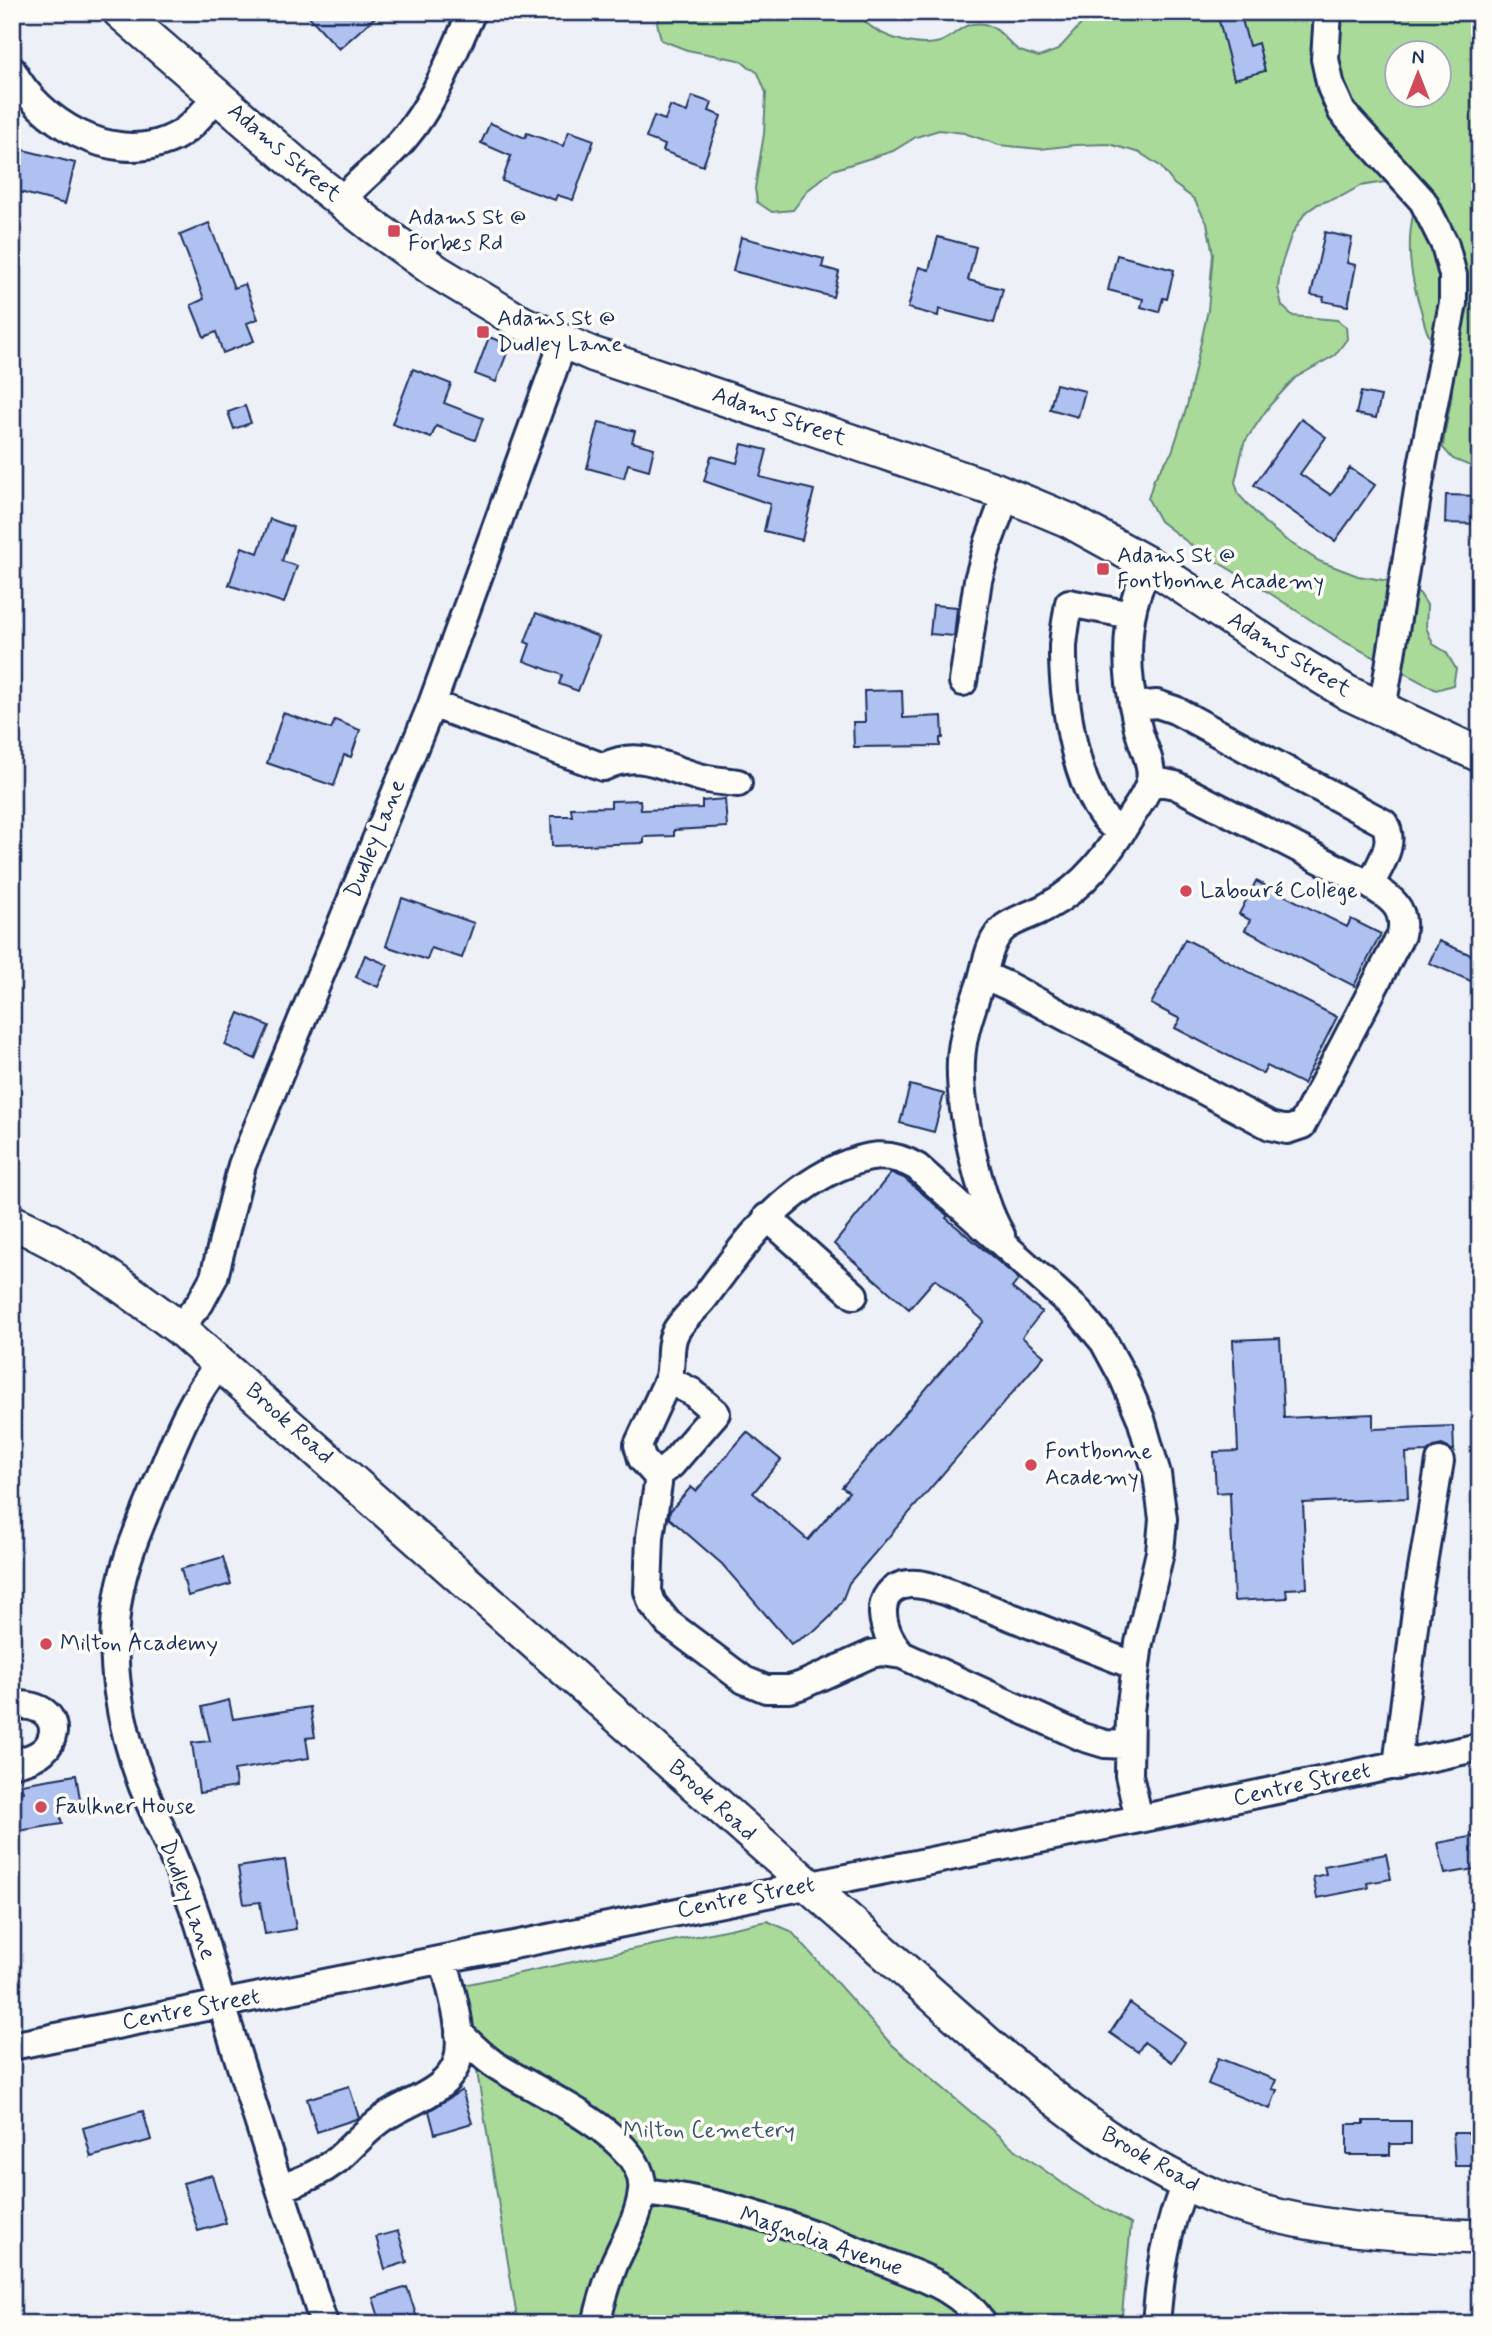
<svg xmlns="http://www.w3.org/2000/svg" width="1492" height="2336" viewBox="0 0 1492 2336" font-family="Mynerve,sans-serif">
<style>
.green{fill:#aada99;stroke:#62847c;stroke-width:2;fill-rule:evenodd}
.building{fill:#afc1f0;stroke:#1b2f5e;stroke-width:2}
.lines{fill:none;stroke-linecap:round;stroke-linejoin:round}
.minor-casing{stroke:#1b2f5e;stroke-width:32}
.major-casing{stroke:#1b2f5e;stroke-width:38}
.minor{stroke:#fdfcf7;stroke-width:26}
.major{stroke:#fdfcf7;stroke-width:33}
.poi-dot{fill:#d1495b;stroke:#fdfcf7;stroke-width:2.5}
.labels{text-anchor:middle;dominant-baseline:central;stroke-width:7;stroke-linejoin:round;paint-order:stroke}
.street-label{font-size:23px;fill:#1b2f5e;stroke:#fdfcf7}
.poi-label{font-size:23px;fill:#1b2f5e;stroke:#fdfcf7;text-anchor:start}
.park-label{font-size:23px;fill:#3f5a6d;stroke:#fdfcf7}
</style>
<rect width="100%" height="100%" fill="#edf0f6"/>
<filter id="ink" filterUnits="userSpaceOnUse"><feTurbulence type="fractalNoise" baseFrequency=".0143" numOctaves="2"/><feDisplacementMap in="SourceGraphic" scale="14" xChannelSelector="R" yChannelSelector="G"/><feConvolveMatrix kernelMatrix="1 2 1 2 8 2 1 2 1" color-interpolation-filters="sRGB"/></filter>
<g filter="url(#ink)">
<path class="green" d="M663,12h195c12,23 57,37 82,30 17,-6 21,-21 44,-18 15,3 23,18 34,26 6,3 15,5 21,7l19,-7 34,-38h388v458l-27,-11 -10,-11c1,-26 15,-54 6,-80 -4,-11 -15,-21 -20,-32 -4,-8 -6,-17 -8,-26 -11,-34 -15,-65 -7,-100l-11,-21 -18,-7 -25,4 -18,10 -24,8 -13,9 -14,23 -10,30 -3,22 4,18 11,10 44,4 9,7 1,12 -12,16 -40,23 -25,27 -26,38 -9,39 4,13 25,27 22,18 33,21 39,15 49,8 13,10 7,11 -1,22 7,17 13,8 10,17 -3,16 -17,5 -93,-49 -72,-47 -72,-43 -39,-30 -12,-22 6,-20 18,-27 15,-46 21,-96 5,-56 -6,-31 -13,-24 -20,-15 -14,-18 -20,-13 -31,-9 -34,1 -35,4 -41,-4 -35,-12 -25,-3 -23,7 -23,14 -60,19 -25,20 -15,20 -21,2 -15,-10 -2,-14 9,-54 2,-41 -8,-20 -19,-13 -52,-10 -26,-10 -4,-18zM1398,52h42v42h-42z
M767,1921l24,10 99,112 122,104 60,43 59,34 -10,100h-603l-55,-339z"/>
<path class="building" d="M305,12h76l-42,37z
M1240,12l9,34 9,-3 7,28 -31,8 -16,-62z
M692,96l20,7 -3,8 12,5 -18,50 -40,-15 2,-6 -19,-7 8,-22 11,4 5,-14 17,6z
M490,123l35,15 2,-5 36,13 6,-15 25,9 -21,60 -16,-5 -2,5 -53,-19 9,-25 -30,-13z
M12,147l63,16 -10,41 -53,-14z
M209,223l25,65 11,-4 13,35 -11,4 7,18 -31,12 -7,-21 -12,5 -13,-32 13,-6 -24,-64z
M1325,232l27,6 -5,25 9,2 -8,41 -25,-5 1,-4 -13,-2z
M741,237l83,22 -2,8 17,5 -6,25 -100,-26z
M938,237l38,10 -8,33 35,9 -9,34 -55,-14 -1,7 -30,-8 11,-41 10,3z
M1117,255l57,15 -7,29 -4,-1 -4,14 -18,-5 2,-8 -35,-9z
M489,337l21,8 -14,37 -21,-8z
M413,369l38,15 -7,19 39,15 -8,22 -39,-14 -5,12 -39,-14z
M1056,384l29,7 -7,26 -28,-8z
M1361,392l20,4 -5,22 -20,-4z
M245,406l6,17 -17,6 -6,-17z
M1301,419l25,18 -26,37 31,21 19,-27 25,17 -40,56 -81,-56z
M599,422l36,9 -3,11 22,6 -5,22 -21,-6 -4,14 -37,-10z
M742,444l25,6 -7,27 54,13 -12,50 -38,-9 6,-27 -66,-23 7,-25 26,7z
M1446,495l34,1v28l-35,-1z
M270,519l23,8 -11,34 15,5 -13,37 -55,-18 13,-38 16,6z
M933,605l24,2 -3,29 -24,-2z
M536,613l63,24 -21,54 -19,-7 3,-9 -38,-14 6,-17 -5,-2z
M902,690l1,28 39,-2 1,22h-3v8l-86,1 -1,-25h12l-1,-31z
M283,713l48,16 4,-9 25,10 -9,27 -7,-2 -10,31 -67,-23z
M725,799l2,28 -53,3v6l-30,1v6l-92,3 -1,-30h21l-1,-8 40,-1v-6l29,-1 1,10 61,-2v-7z
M1256,881l91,46 4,-8 30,15 -27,52 -109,-56 5,-10 -11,-6z
M402,898l72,25 -12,35 -31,-10 -4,12 -41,-14z
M1185,939l152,78 -34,67 -36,-18 -4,8 -88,-46 5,-9 -29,-15z
M1439,941l41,18v26l-51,-22z
M365,955l23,10 -10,22 -22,-10z
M239,1013l30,13 -14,33 -30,-14z
M910,1085l34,9 -10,38 -34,-9z
M891,1173l13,5 19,16 25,22 -2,2 73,61 -7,9 30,24 -20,25 22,19 -195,227 -7,18 -12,16 -15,14 -24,13 -69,-80 -53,-46 1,-7 21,-24 5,4 51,-59 34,28 -28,33 55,47 41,-48 -7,-5 142,-166 -49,-42 -26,30 -75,-65z
M1280,1338l4,80 89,-4v15l80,-3 1,25 -12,-6 -8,2 -7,5 -21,1 2,45 -105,5 4,85 -21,1 1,9 -53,3 -4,-109 -14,1 -2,-41 24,-1 -5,-111z
M223,1557l8,27 -43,12 -7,-27z
M229,1700l4,19 77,-12 5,30 -9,1 3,20 -75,12 2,17 -37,6 -7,-50 18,-2 -8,-34z
M76,1775l5,30 -22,3 3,16 -50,8v-38l11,-2 -2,-8z
M1475,1836l2,10 3,-1v23l-35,6 -7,-31z
M1386,1854l5,25 -24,4 1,5 -51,10 -4,-21 13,-3 -2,-8z
M285,1860l11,69 -31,5 -5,-32 -16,2 -6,-37z
M1130,2003l55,39 -13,20 -28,-20 -6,10 -28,-19z
M1218,2058l58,22 -4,9 5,1 -7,19 -62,-25z
M349,2086l10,32 -42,14 -10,-33z
M462,2090l10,33 -37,11 -6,-23z
M143,2111l8,29 -60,17 -8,-29z
M1364,2121h47v23h-21v11h-43v-31h17z
M1453,2133h27v33h-25z
M212,2175l14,48 -28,8 -15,-48z
M398,2231l9,31 -22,7 -9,-32z
M407,2287l12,37h-38l-8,-26z"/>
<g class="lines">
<defs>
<path id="minor" d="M1328,12l-3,47 6,28 11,25 81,89 22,44 8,30v28l-31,163 -40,244
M12,70c27,52 98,94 156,70 21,-8 35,-27 49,-44
M341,201c20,-23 46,-41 65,-65 30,-35 46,-82 66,-124
M963,682l15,-102 11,-39 17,-46
M432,704l171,63c38,-18 59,0 96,10 13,4 26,4 39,6
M1133,706l24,-2 18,6 209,113c13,20 -5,43 -14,62
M1121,832c-46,-25 -59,-137 -58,-186 1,-14 4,-29 6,-43l62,12
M983,975l25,11 262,140 17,4 15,-5 99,-190c6,-27 -11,-38 -31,-50l-195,-100 -25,-5
M767,1217l87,78
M1001,1235c-23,-39 -42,-129 -40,-174 1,-28 12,-55 21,-82 5,-18 8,-40 23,-52 13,-9 30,-13 43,-21 37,-20 61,-53 82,-88 7,-11 17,-24 20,-37 4,-18 -10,-39 -13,-57 -12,-52 -15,-112 13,-159
M179,1328l21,-25 14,-26 28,-112 190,-461 131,-361
M220,1363c-31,37 -47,82 -65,126 -14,35 -30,69 -36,105 -12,64 1,133 24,193 19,45 41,90 56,137 11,36 20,72 31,107 30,98 62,195 94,293
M657,1476l14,-11 45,-52 -24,-21 -24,-12
M902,1655c-20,-20 -33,-66 7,-71 14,-1 27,4 39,8l187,74
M12,1706c18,-3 42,3 41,26 -1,7 -4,14 -10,19 -8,7 -20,10 -31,13
M1128,1745l-23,-1 -23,-7 -180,-82 -21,-3 -10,2 -69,31 -12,4h-24l-22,-9 -76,-57 -16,-20 -4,-12 2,-54 8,-53 -1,-8 -15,-17 -4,-14 30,-65c5,-15 0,-33 7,-47 6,-13 21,-24 30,-36 38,-52 73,-101 132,-129 29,-13 52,-18 80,-1l162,145 25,30 19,35 18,42 16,55 6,45 -3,33 -21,91 -9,68 -1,64 10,44
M1397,1766l21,-172 22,-133
M459,2033c12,12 22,22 36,32 39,26 154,72 147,127 -3,25 -17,48 -27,70 -8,20 -14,41 -19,62
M12,2046l1127,-227 341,-72
M280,2188c20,-6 40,-15 57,-28 16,-14 30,-31 48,-43 24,-16 65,-26 73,-58 7,-28 -8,-71 -14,-99
M642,2192c82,8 162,37 238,68 37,16 81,27 103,64
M1156,2324c4,-48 10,-97 30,-141"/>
<path id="major" d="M120,12l193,167 60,47 64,46 85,51 70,31 404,136 72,30 82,45 132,88 66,40 132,62
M12,1222c61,26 115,67 167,106l817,723c70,58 144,118 231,150 81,29 168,33 253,36"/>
</defs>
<use href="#minor" class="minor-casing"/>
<use href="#major" class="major-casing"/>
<use href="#minor" class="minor"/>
<use href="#major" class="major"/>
</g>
</g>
<g class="poi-dot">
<rect x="387" y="224" width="14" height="14" rx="3.5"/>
<rect x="476" y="325" width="14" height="14" rx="3.5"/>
<rect x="1096" y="562" width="14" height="14" rx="3.5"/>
<circle cx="1186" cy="891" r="7"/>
<circle cx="1031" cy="1465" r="7"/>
<circle cx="46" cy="1644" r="7"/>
<circle cx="41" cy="1807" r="7"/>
</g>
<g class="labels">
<g class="street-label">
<text transform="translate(284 153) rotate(40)">Adams Street</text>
<text transform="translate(779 417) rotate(19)">Adams Street</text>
<text transform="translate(1289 655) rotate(32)">Adams Street</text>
<text transform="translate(376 839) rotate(-68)">Dudley Lane</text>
<text transform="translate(289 1424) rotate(42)">Brook Road</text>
<text transform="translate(1302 1785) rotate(-12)">Centre Street</text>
<text transform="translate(712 1801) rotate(42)">Brook Road</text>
<text transform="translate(746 1898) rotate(-11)">Centre Street</text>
<text transform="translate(187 1900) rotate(70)">Dudley Lane</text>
<text transform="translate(191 2010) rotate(-11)">Centre Street</text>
<text transform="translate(1150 2160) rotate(30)">Brook Road</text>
<text transform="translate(821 2242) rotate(19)">Magnolia Avenue</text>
</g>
<g class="poi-label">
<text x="408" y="218">Adams St @<tspan x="408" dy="26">Forbes Rd</tspan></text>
<text x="497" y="319">Adams St @<tspan x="497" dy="26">Dudley Lane</tspan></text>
<text x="1117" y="556">Adams St @<tspan x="1117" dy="26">Fontbonne Academy</tspan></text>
<text x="1200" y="891">Labouré College</text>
<text x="1045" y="1452">Fontbonne<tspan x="1045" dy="26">Academy</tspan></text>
<text x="60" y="1644">Milton Academy</text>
<text x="55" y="1807">Faulkner House</text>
</g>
<g class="park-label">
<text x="709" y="2131">Milton Cemetery</text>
</g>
</g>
<rect width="1492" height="2336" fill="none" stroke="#fdfcf7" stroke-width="42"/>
<rect x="21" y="21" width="1450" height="2294" fill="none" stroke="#1b2f5e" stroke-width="2.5" filter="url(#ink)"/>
<g transform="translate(1418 74)"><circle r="33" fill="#fdfcf7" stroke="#a3aaba" stroke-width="2"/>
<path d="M0-5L12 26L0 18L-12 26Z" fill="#d1495b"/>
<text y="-10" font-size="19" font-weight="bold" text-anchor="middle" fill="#1b2f5e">N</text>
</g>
</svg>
